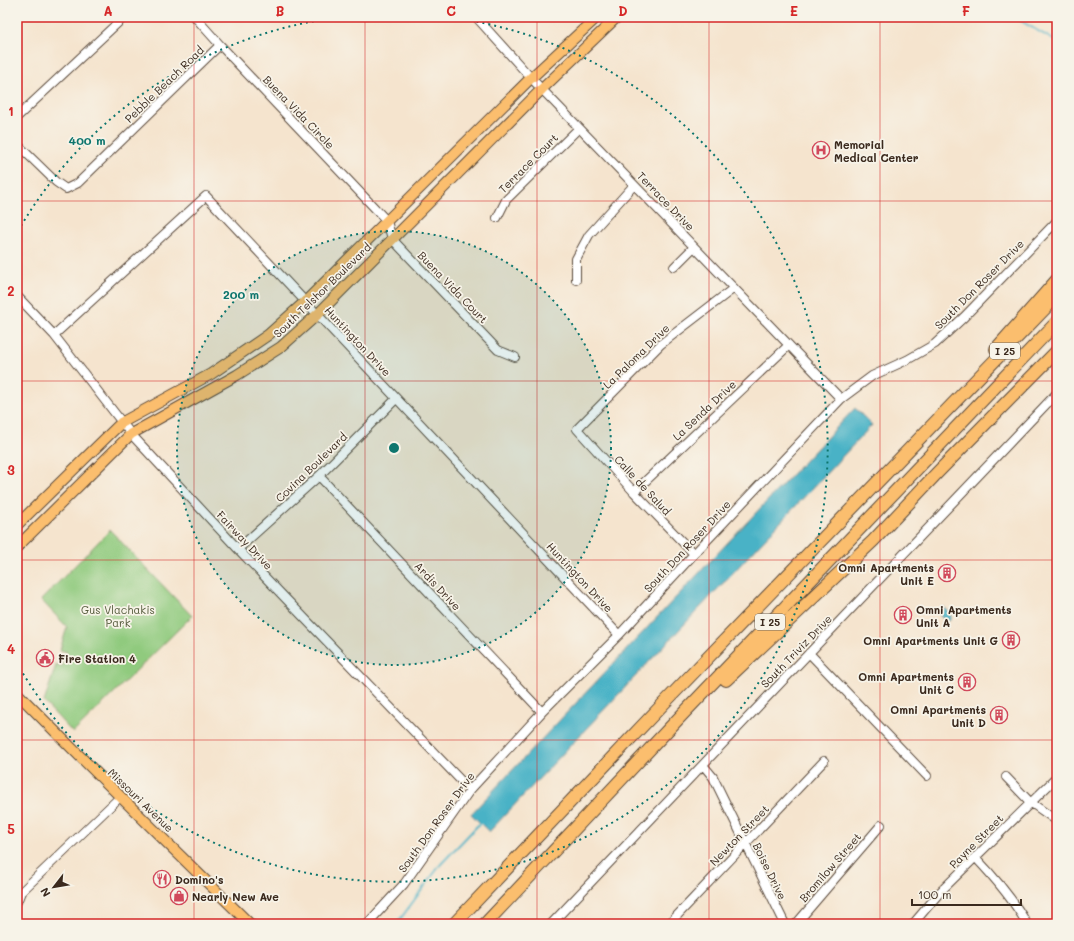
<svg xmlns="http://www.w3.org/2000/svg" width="1074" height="941" viewBox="0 0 1074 941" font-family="Mali,sans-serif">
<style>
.green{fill:#90ca7e;stroke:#667a4e}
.water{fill:#48b2c6;stroke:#426e72}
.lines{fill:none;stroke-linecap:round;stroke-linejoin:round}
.stream{stroke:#48b2c6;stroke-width:2}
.minor-casing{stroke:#574638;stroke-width:10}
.major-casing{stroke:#574638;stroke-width:12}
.highway-casing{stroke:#574638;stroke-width:14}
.minor{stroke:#fff;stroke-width:8}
.major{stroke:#fbbe6e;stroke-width:10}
.highway{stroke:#fbbe6e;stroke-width:12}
.grid{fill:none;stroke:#d62828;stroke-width:1;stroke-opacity:0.55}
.ring{fill:none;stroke:#0f766e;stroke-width:2;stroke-dasharray:2 4}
.labels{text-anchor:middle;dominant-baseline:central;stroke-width:3.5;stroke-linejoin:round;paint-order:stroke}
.shield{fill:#f7f3e8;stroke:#73665b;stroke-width:1}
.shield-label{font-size:10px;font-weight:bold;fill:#3b2a1e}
.street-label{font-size:11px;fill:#3b2a1e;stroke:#f7f3e8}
.poi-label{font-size:11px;font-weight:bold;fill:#3b2a1e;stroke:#f7f3e8;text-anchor:start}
.park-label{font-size:11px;fill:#545a3b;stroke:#f7f3e8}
.centre{fill:#0f766e;stroke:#f7f3e8;stroke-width:2}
.ring-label{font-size:12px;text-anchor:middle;font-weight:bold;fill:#0f766e;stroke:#f7f3e8;stroke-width:3.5;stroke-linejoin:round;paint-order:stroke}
.neatline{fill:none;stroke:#d62828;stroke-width:1.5}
.grid-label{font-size:13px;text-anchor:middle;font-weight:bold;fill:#d62828}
</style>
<rect width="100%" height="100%" fill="#f7f3e8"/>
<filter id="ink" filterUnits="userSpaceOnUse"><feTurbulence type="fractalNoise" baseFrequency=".025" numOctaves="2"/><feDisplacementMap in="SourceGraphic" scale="8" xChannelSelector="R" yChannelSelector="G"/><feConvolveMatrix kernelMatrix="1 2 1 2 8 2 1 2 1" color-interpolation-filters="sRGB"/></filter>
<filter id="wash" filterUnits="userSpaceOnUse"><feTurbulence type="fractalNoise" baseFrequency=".012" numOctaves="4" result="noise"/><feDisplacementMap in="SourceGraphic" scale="16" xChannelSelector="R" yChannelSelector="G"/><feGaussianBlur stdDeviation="0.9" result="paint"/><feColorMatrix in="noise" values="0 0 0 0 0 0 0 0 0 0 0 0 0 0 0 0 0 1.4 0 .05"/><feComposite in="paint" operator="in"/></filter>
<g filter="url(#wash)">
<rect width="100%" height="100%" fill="#f5e4ce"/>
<path class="green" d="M110,530l82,86 -119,117 -29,-31 12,-37 6,2 5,-15 -7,-2 7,-23 -26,-27z"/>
<path class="water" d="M855,408l17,17 -383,407 -18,-18z
M941,607c5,1 11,6 10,12l-2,2h-4l-7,-8v-3z"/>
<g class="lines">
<path class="stream" d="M1014,17l43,25
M395,924l6,-6 40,-54 39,-41"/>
</g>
</g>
<g filter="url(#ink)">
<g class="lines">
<defs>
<path id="minor" d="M195,17l25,28 167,176 5,18 106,111 17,7
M476,17l55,61 310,321
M17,117l107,-100
M17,144l39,38 10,7 12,-6 142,-138
M497,218l9,-18 73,-72
M674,267l20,-20
M576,280v-21l13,-24 45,-50
M17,296l37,39 77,99 107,115 232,241
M54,335l152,-139 413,439
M319,476l223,236
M634,492l155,-147
M238,549l81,-73 77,-77
M694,554l-60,-62 -57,-63 84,-85 73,-56
M809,653l118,123
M703,765l10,12 72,147
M1006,777l24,25 27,19
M975,857c20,21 38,42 52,67
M17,902l4,-10 99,-95
M367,924l37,-40 66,-94 72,-78 77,-77 75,-81 147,-155 31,-23 35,-16 28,-16 29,-27 93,-96
M551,924l506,-531
M669,924l155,-163
M796,924l85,-99
M913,924l28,-33 116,-114"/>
<path id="major" d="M17,525l104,-102 90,-49 57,-39 38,-34 225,-223 66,-61
M17,547l114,-113 106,-59 44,-28 37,-33 224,-225 75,-72
M17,693c77,78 155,155 233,231"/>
<path id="highway" d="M996,349l61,-69
M726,680l147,-139 64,-68 120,-122
M454,924l213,-224 390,-404
M485,924l195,-207 377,-395"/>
</defs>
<use href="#minor" class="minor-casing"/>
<use href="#major" class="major-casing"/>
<use href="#highway" class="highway-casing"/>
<use href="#minor" class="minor"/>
<use href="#major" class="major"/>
<use href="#highway" class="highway"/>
</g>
</g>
<path class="grid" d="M194,17v907M365,17v907M537,17v907M709,17v907M880,17v907M17,201h1040M17,381h1040M17,560h1040M17,740h1040"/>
<circle cx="394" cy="448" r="217" fill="#0f766e" fill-opacity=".12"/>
<g class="ring">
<circle cx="394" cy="448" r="217"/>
<path d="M18 231A434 434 0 0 1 341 17M447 17A434 434 0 1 1 18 665"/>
</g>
<defs>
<symbol id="hospital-ring" viewBox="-11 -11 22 22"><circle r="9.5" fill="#f7f3e8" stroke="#d1495b" stroke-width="1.5"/><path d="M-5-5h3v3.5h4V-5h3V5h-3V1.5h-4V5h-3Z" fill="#d1495b"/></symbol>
<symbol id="building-ring" viewBox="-11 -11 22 22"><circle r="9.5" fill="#f7f3e8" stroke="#d1495b" stroke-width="1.5"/><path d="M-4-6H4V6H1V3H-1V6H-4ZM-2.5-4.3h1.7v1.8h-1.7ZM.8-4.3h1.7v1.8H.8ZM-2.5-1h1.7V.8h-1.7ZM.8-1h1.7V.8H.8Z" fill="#d1495b"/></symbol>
<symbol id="civic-ring" viewBox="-11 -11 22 22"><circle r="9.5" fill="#f7f3e8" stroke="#d1495b" stroke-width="1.5"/><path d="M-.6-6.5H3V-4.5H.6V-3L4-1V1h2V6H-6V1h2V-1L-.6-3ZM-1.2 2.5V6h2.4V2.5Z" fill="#d1495b"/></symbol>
<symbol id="restaurant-ring" viewBox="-11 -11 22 22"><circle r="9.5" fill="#f7f3e8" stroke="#d1495b" stroke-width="1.5"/><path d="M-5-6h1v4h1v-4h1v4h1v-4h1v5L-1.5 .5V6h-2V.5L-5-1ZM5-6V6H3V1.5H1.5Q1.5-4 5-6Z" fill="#d1495b"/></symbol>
<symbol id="shop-ring" viewBox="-11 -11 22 22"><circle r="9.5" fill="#f7f3e8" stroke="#d1495b" stroke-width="1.5"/><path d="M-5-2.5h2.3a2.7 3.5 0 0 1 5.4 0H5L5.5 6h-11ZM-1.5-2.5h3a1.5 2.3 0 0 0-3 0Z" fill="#d1495b"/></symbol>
</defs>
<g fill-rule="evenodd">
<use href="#hospital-ring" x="811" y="140" width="20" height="20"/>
<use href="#building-ring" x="937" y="563" width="20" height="20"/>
<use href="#building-ring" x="893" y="605" width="20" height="20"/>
<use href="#building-ring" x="1001" y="630" width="20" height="20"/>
<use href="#civic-ring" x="35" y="648" width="20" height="20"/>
<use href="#building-ring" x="957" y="672" width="20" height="20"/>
<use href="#building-ring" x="989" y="705" width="20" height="20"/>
<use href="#restaurant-ring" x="152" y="869" width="20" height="20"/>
<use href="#shop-ring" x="169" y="886" width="20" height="20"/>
</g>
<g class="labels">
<g class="shield">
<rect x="990" y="343" width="30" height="16" rx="3"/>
<rect x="755" y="614" width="30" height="16" rx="3"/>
</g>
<g class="shield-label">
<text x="1005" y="351">I 25</text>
<text x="770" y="622">I 25</text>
</g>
<g class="street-label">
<text transform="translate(164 84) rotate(-44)">Pebble Beach Road</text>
<text transform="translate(299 112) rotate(46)">Buena Vida Circle</text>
<text transform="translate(528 163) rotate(-45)">Terrace Court</text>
<text transform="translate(666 201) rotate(46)">Terrace Drive</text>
<text transform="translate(979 284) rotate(-45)">South Don Roser Drive</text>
<text transform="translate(453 287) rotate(46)">Buena Vida Court</text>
<text transform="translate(322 290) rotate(-44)">South Telshor Boulevard</text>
<text transform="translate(358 341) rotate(47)">Huntington Drive</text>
<text transform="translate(636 356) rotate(-44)">La Paloma Drive</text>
<text transform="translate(704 410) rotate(-43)">La Senda Drive</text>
<text transform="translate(311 467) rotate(-44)">Covina Boulevard</text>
<text transform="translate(643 485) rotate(47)">Calle de Salud</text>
<text transform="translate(245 540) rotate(47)">Fairway Drive</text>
<text transform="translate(687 546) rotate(-47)">South Don Roser Drive</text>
<text transform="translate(580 577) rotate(47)">Huntington Drive</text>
<text transform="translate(438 586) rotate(47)">Ardis Drive</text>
<text transform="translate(796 651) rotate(-46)">South Triviz Drive</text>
<text transform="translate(141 800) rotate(44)">Missouri Avenue</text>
<text transform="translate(436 822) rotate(-54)">South Don Roser Drive</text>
<text transform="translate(739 835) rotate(-46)">Newton Street</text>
<text transform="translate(976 841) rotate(-45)">Payne Street</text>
<text transform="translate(830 867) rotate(-49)">Bromilow Street</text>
<text transform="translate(770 871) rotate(64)">Boise Drive</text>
</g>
<g class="poi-label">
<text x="834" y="144">Memorial<tspan x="834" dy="13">Medical Center</tspan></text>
<text x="934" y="567" text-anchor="end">Omni Apartments<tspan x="934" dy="13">Unit E</tspan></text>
<text x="916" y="609">Omni Apartments<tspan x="916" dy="13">Unit A</tspan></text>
<text x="998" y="640" text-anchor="end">Omni Apartments Unit G</text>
<text x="58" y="658">Fire Station 4</text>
<text x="954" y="676" text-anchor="end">Omni Apartments<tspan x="954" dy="13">Unit C</tspan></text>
<text x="986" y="709" text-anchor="end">Omni Apartments<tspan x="986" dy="13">Unit D</tspan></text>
<text x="175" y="879">Domino's</text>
<text x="192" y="896">Nearly New Ave</text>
</g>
<g class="park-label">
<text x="118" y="609">Gus Vlachakis<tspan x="118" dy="13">Park</tspan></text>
</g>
</g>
<circle cx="394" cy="448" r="6" class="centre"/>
<g class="ring-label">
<text x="87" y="145">400 m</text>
<text x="241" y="299">200 m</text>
</g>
<rect width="1074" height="941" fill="none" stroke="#f7f3e8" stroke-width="44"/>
<g transform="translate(54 887) rotate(239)" stroke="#f7f3e8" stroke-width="3" paint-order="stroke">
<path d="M0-3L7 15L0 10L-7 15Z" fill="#3b2a1e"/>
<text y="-6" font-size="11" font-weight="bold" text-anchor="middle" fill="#3b2a1e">N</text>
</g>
<path d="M912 899v6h109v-6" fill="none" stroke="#3b2a1e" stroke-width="2"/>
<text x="918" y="899" font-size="12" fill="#3b2a1e" stroke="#f7f3e8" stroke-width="3" paint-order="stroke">100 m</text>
<rect x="22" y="22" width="1030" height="897" class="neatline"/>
<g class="grid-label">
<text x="108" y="16">A</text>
<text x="280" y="16">B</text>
<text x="451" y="16">C</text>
<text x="623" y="16">D</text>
<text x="794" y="16">E</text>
<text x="966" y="16">F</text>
<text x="11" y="116">1</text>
<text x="11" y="296">2</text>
<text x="11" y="475">3</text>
<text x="11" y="654">4</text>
<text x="11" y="834">5</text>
</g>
</svg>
